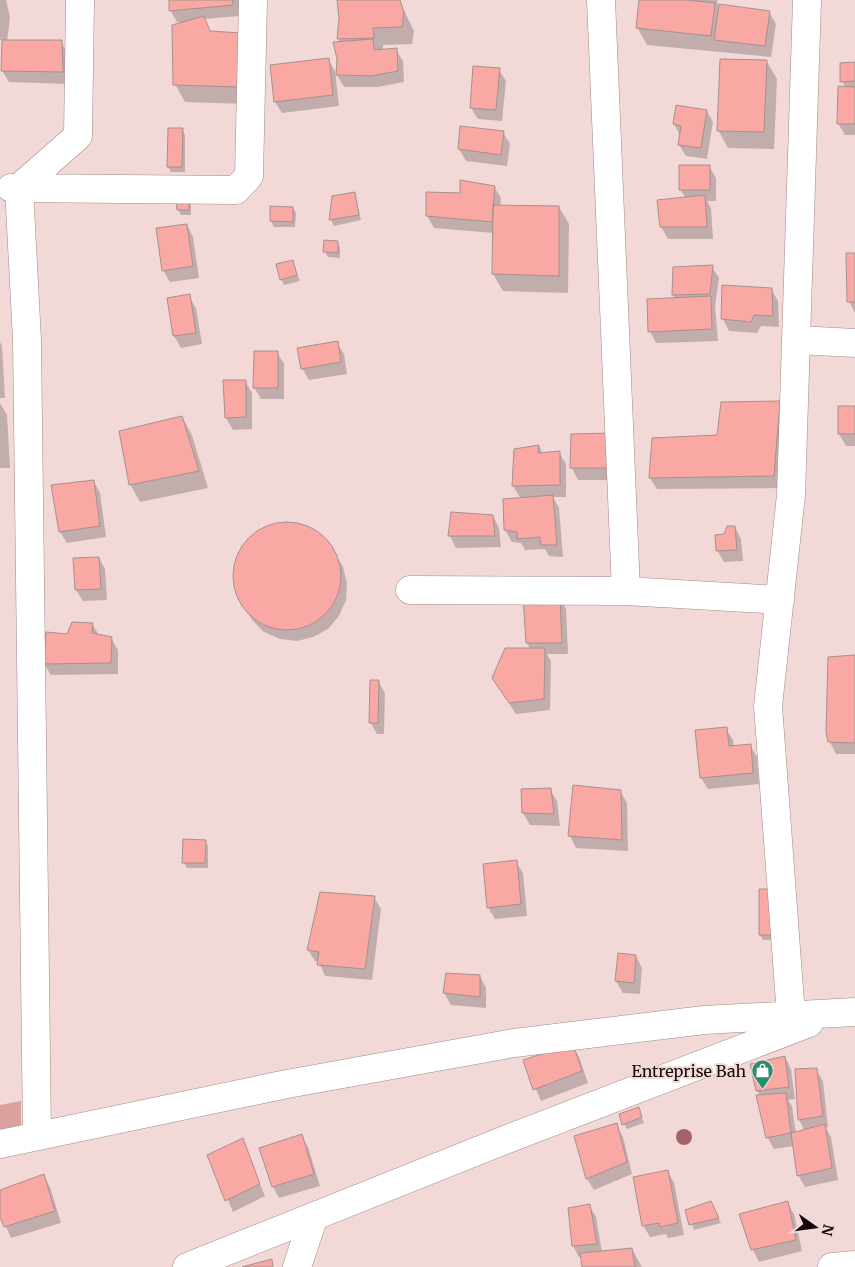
<svg xmlns="http://www.w3.org/2000/svg" width="855" height="1267" viewBox="0 0 855 1267" font-family="Merriweather,serif">
<style>
.green{fill:#daa29e}
.shadow{fill:#0003}
.building{fill:#f9a8a3;stroke:#a7908e}
.lines{fill:none;stroke-linecap:round;stroke-linejoin:round}
.minor-casing{stroke:#a08988;stroke-width:29}
.minor{stroke:#fff;stroke-width:28}
.tree{fill:#a26267}
.labels{text-anchor:middle;dominant-baseline:central;stroke-width:4;stroke-linejoin:round;paint-order:stroke}
.poi-label{font-size:16px;fill:#110908;stroke:#f2d9d7;text-anchor:end}
</style>
<rect width="100%" height="100%" fill="#f2d9d7"/>
<path class="green" d="M21,1101v27l-21,5v-28z"/>
<path class="shadow" d="M0,0h6l4,17 -3,25h54l7,11 1,31 -60,-2 -7,-11 1,-31h-3z
M170,0h70l-1,16 -35,3 44,85 -63,-2 -10,-18 11,-62h-9l-7,-12z
M339,0h60l15,31 -2,13 -29,1v6l13,-1 7,11 1,21 -26,5h-34l-7,-12 3,-32 -2,-5 3,-20z
M640,0h77l2,12h50l7,12 -5,33 -124,-12 -10,-18z
M328,59l7,12 4,35 -57,7 -7,-11z
M767,62l10,17 -3,70 -46,-1 -10,-18z
M855,64v71h-10l-7,-12 8,-35 -4,-7z
M499,70l7,11 -4,40 -24,-2 -7,-11z
M707,111l6,11 -6,37 -21,-3 -7,-11 1,-10 -6,-11z
M461,127l42,5 7,12 -3,22 -41,-5 -7,-12z
M182,129l3,6v37h-14l-3,-5z
M709,166l7,12v23h-9l4,7 2,31h-45l-7,-12 -3,-26 28,-2 -6,-10z
M494,187l7,11 -1,9h59l10,17 -1,69 -65,-2 -10,-17 1,-41 -60,-5 -7,-12 34,-21z
M354,193l7,27 -27,6 -3,-6 2,-23z
M178,197l13,5v13h-10l-3,-5z
M271,207l22,1 3,5 -1,14h-21l-3,-6z
M187,225l6,12 6,41 -29,4 -7,-12z
M337,242l3,5v11l-12,-1 -3,-5z
M855,254v59l-6,-12z
M293,262l7,19 -16,4 -3,-6z
M712,267l7,11 -4,28 3,35 -62,2 -6,-12 25,-32 -2,-4z
M771,289l7,12 1,26 -18,-1 -4,7 -28,-2 -6,-12z
M189,296l7,12 6,36 -21,4 -7,-12 -6,-37z
M0,342l2,4 3,52h-5z
M337,343l7,11 3,20 -38,6 -7,-12z
M277,352l7,12v35h-23l-7,-12z
M224,381h21l7,12v36l-19,1 -7,-12z
M779,402l7,12 -6,74 -123,1 -7,-11z
M0,403l7,12 3,53h-10z
M839,407h16v39h-9l-7,-12z
M182,417l10,18 16,53 -68,14 -10,-18z
M612,434l7,46h-41l-6,-12v-33z
M539,446l4,8 16,-2 7,12v33h-13l6,11 4,49 -14,-1 -4,-7 -20,1 -4,-7 -9,-1 -7,-12 16,-31 -8,-13 2,-36z
M94,482l6,11 6,44 -39,6 -7,-11z
M452,513l41,3 6,12 2,19 -45,1 -6,-12z
M294,523l18,5 14,11 17,28 4,16 -1,17 -7,16 -11,13 -15,8 -16,4 -17,-2 -16,-7 -12,-12 -15,-28 -3,-17 4,-17 8,-16 14,-12 16,-6z
M735,527l6,12 2,22 -19,1 -7,-12 8,-15z
M99,558l6,11 2,31 -24,1 -7,-11z
M560,597l6,12 2,45h-21l4,7 -1,49 -34,4 -16,-24 30,-41 -3,-6z
M92,624l7,11 12,3 7,12v24l-67,1 -7,-11 24,-29z
M855,656v98h-19l-6,-12z
M378,681l7,12 -1,41h-7l-7,-12z
M726,729l7,11 1,7 16,-2 7,12 2,27 -51,5 -7,-11z
M574,787l46,4 7,12 1,48 -52,-3 -6,-12z
M550,790l7,11 3,25 -30,-1 -7,-12z
M205,841l3,5v22h-21l-3,-6z
M516,862l7,11 4,43 -32,3 -7,-12z
M760,890l14,50h-11l-3,-5z
M374,897l7,12 -9,71 -47,-4 -6,-14 -4,-1 -7,-11z
M636,956l6,12 -2,26 -17,-1 -7,-12z
M447,975l33,1 6,12v20l-35,-3 -7,-12z
M572,1045l7,12 9,26 -47,18 -17,-40z
M785,1057l6,12 4,30 -7,1 4,6 4,28 9,-3 -6,-11 -2,-49 19,-1 7,11 5,46 -2,1 5,9 7,43 -33,7 -7,-12 -4,-29 -20,3 -7,-12 -7,-41 -3,-6z
M638,1108l6,15 -17,6 -3,-5z
M616,1125l7,12 9,37 -38,16 -7,-11 -11,-42z
M301,1136l7,11 12,39 -41,12 -6,-11z
M242,1140l23,56 -32,16 -24,-57z
M668,1172l6,11 10,52 -16,3 -2,-4 -16,3 -7,-12z
M44,1176l6,11 11,36 -50,15 -11,-25v-21z
M787,1202l7,12 8,37 -43,11 -6,-12 -12,-35z
M589,1205l7,12 6,35 30,-3 10,18h-59l-1,-10h-3l-6,-11z
M714,1208l7,15 -27,7 -7,-20z"/>
<path class="building" d="M169,0h64v5l-64,6z
M337,0h63l4,12 -2,15 -29,1 1,10 -37,1 2,-21z
M639,0h48l28,3 -4,33 -75,-8z
M719,4l51,7 -5,35 -51,-6z
M204,16l6,15 31,2 -2,54 -66,-2 -1,-60z
M373,39l1,11 23,-2 1,23 -27,5 -35,-1 1,-16 -4,-17z
M2,40h60l1,32 -62,-1z
M329,58l4,37 -59,7 -4,-37z
M720,59l47,1 -3,72 -47,-1z
M855,62v19l-15,1v-19z
M473,66l27,2 -4,42 -26,-2z
M838,86l17,1v37h-18z
M676,105l31,5 -6,38 -23,-3 3,-19 -8,-2z
M460,126l44,5 -3,24 -43,-6z
M168,128h15l-1,39h-15z
M679,165h31v25h-31z
M460,180l35,6 -3,36 -66,-6v-24l34,1z
M355,192l4,23 -30,5 3,-24z
M188,195l1,15h-12l-1,-14z
M705,195l2,32h-47l-3,-27z
M493,205l66,1v70l-67,-2z
M270,206l23,1v15l-23,-1z
M187,224l6,42 -31,5 -6,-43z
M324,240l14,1v12l-15,-1z
M846,253h9v49h-8z
M293,260l4,15 -17,5 -4,-16z
M713,265l-3,29 -38,1 1,-28z
M722,285l50,3 1,28 -19,-1 -3,7 -30,-3z
M190,294l6,39 -23,3 -6,-38z
M711,296l1,33 -64,3 -1,-33z
M338,341l3,21 -40,7 -4,-21z
M254,351h24v37h-25z
M223,380h23v37l-21,1z
M780,401l-6,75 -125,2 3,-40 65,-3 4,-33z
M838,406h17v28h-17z
M182,416l17,55 -70,14 -10,-54z
M612,433l1,35h-43l1,-34z
M539,445l-1,8 22,-2v34l-48,1 2,-37z
M94,480l6,46 -41,6 -8,-47z
M553,495l4,50h-16l-1,-8 -23,2v-7l-13,-2 -1,-31z
M451,512l42,3 2,21h-47z
M233 576a54 54 0 1 1 108 0a54 54 0 1 1-108 0Z
M727,526h8l2,24 -21,1 -1,-16 9,-1z
M99,557l2,32 -26,1 -2,-32z
M523,596h37l2,47h-36z
M72,622l21,1 -1,10 20,4 -1,26 -68,1 3,-32 21,2z
M505,648h40l-1,51 -35,4 -17,-25z
M855,655v88l-27,-1 -2,-10 2,-75z
M370,680h9l-1,43h-9z
M727,727l2,19 22,-2 2,29 -53,5 -5,-48z
M573,785l48,5 1,50 -54,-4z
M551,788l3,26 -32,-1 -1,-24z
M183,839l23,1 -1,23h-23z
M517,860l4,44 -34,4 -4,-44z
M759,889h13l-1,46h-12z
M320,892l55,4 -10,73 -48,-4 2,-13 -12,-2z
M618,953l18,2 -2,28 -19,-2z
M446,973l34,2v22l-37,-4z
M573,1044l9,27 -49,19 -10,-30z
M785,1056l4,31 -33,4 -6,-27z
M817,1068l6,48 -25,4 -3,-51z
M786,1093l5,40 -25,5 -10,-43z
M639,1107l3,10 -20,8 -3,-11z
M617,1123l10,39 -41,17 -12,-43z
M825,1124l7,44 -35,8 -6,-43z
M302,1134l12,40 -42,13 -13,-39z
M243,1138l17,46 -35,17 -18,-46z
M668,1170l10,53 -18,4 -1,-4 -17,3 -9,-49z
M44,1174l11,37 -51,16 -4,-10v-27z
M711,1201l8,17 -30,7 -4,-15z
M788,1201l8,39 -45,10 -12,-36z
M590,1204l7,40 -25,2 -4,-38z
M632,1248l3,19h-53l-2,-14z
M272,1259l1,8h-31z"/>
<g class="lines">
<defs>
<path id="minor" d="M601,0l25,591
M11,188l225,2 13,-14 4,-176
M798,340l57,3
M410,590l216,1 154,9
M791,1016l-23,-310 23,-211 16,-495
M37,1135l-10,-795 -8,-152 59,-52 2,-136
M0,1144l287,-60 227,-41 190,-23 151,-8
M187,1267l318,-127 304,-117
M297,1267l17,-51
M832,1267l23,-2"/>
</defs>
<use href="#minor" class="minor-casing"/>
<use href="#minor" class="minor"/>
</g>
<circle class="tree" cx="684" cy="1137" r="8"/>
<defs>
<symbol id="shop-pin" viewBox="-11 -11 22 30"><path d="M0 17L-7.5 6A9.5 9.5 0 1 1 7.5 6Z" fill="#278d6a" stroke="#f2d9d7"/><path d="M-5-2.5h2.3a2.7 3.5 0 0 1 5.4 0H5L5.5 6h-11ZM-1.5-2.5h3a1.5 2.3 0 0 0-3 0Z" fill="#fff"/></symbol>
</defs>
<g fill-rule="evenodd">
<use href="#shop-pin" x="750" y="1058" width="25" height="34"/>
</g>
<g class="labels">
<g class="poi-label">
<text x="746" y="1071">Entreprise Bah</text>
</g>
</g>
<g transform="translate(815 1227) rotate(104)" stroke="#f2d9d7" stroke-width="4" paint-order="stroke">
<path d="M0-4L9 19L0 12L-9 19Z" fill="#110908"/>
<text y="-8" font-size="14" font-weight="bold" text-anchor="middle" fill="#110908">N</text>
</g>
</svg>
